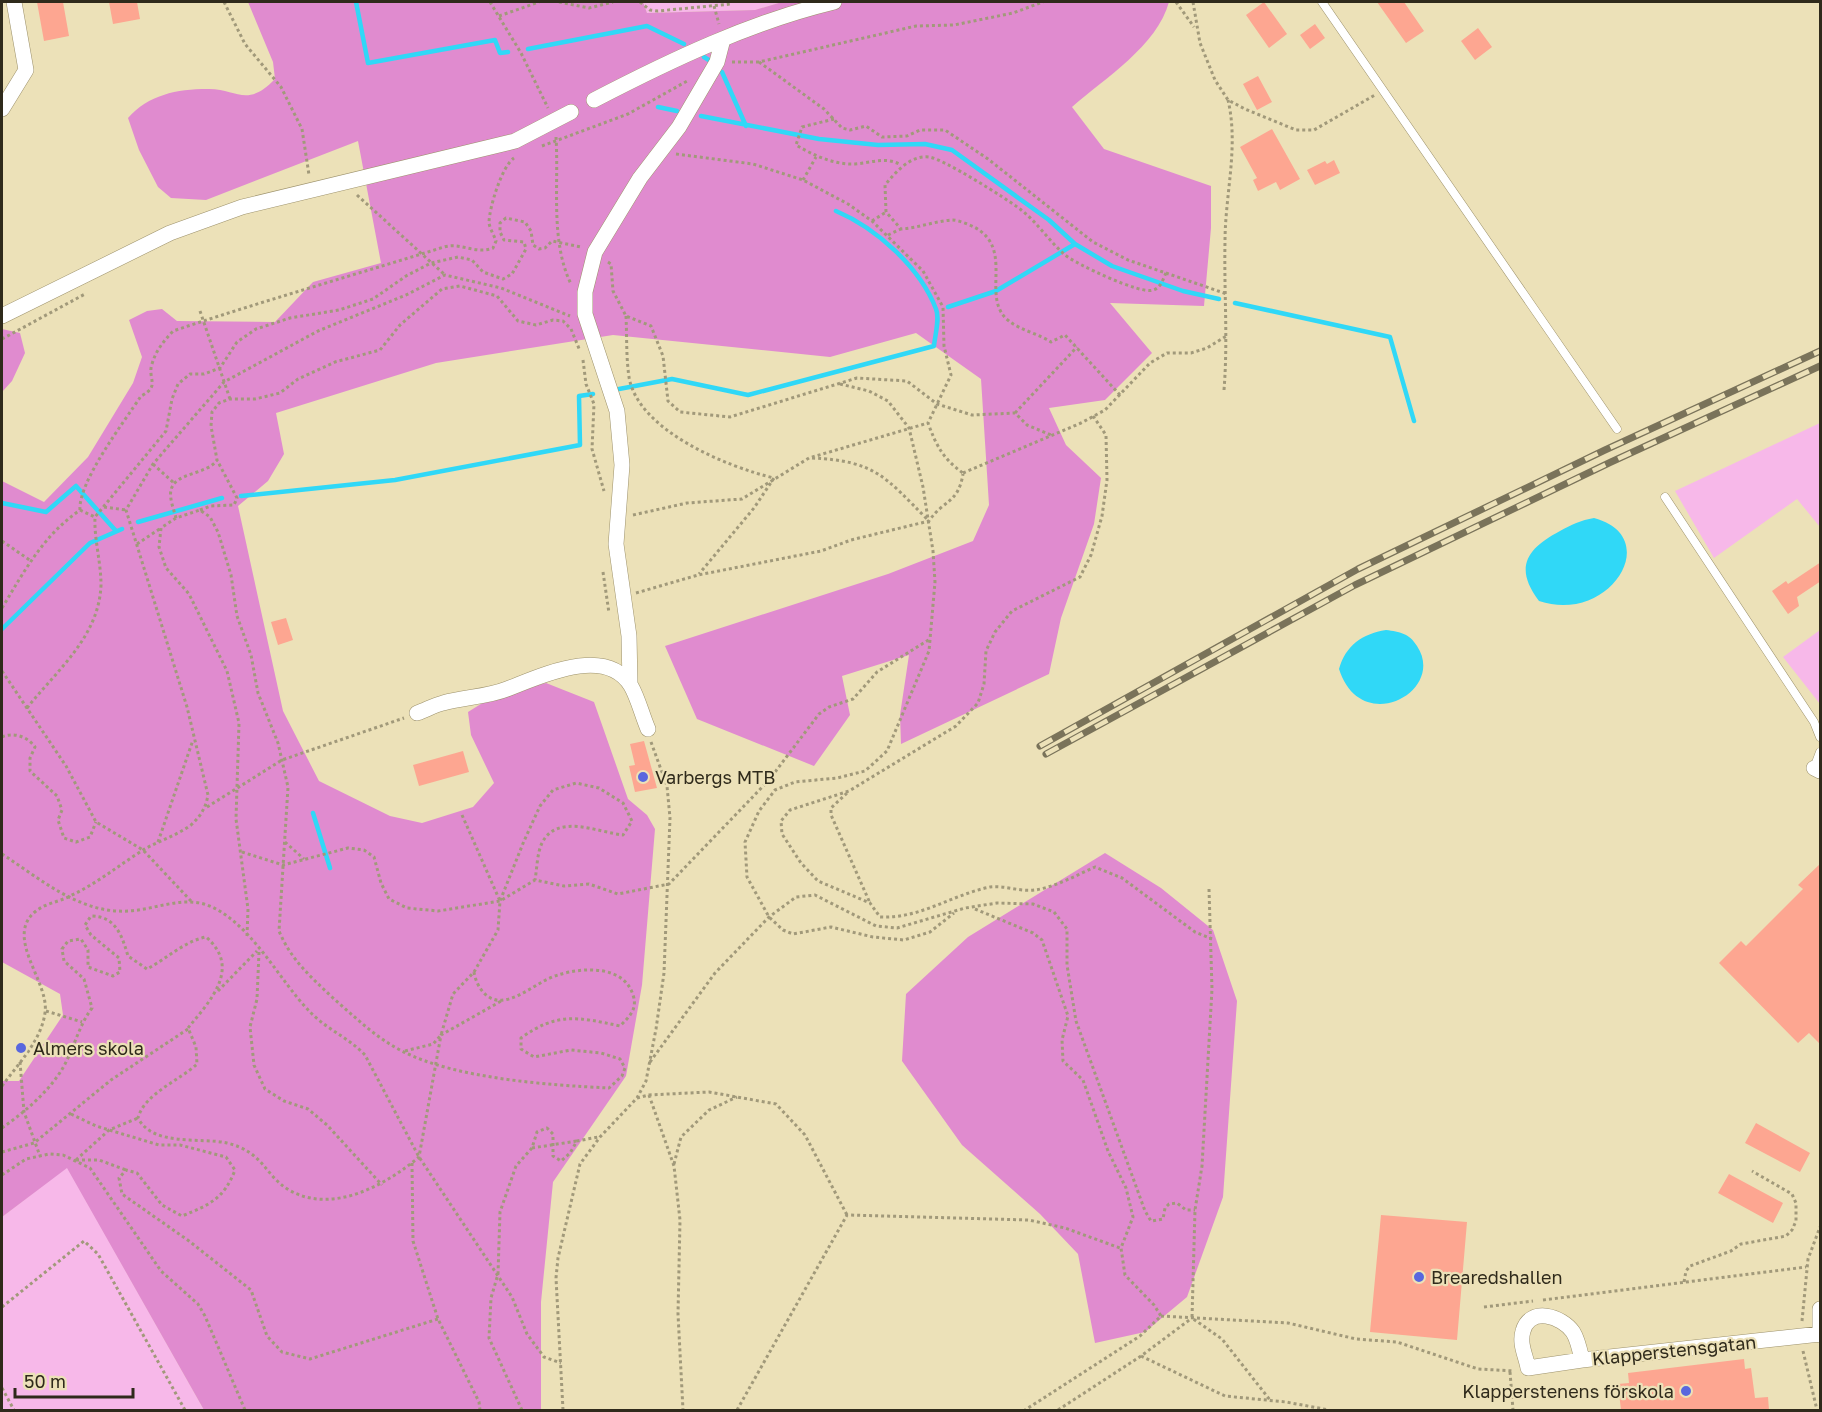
<svg xmlns="http://www.w3.org/2000/svg" width="1822" height="1412" viewBox="0 0 1822 1412" font-family="'Golos Text',sans-serif">
<style>
.green{fill:#f7b8e9}
.forest{fill:#e08bcf}
.water{fill:#30d8f7}
.lines{fill:none;stroke-linecap:round;stroke-linejoin:round}
.stream{stroke:#30d8f7;stroke-width:4.5}
.building{fill:#fda691}
.lane-casing{stroke:#9d926c;stroke-width:9}
.street-casing{stroke:#9d926c;stroke-width:16}
.path{stroke:#a1997a;stroke-width:3;stroke-dasharray:3 3;stroke-linecap:butt}
.lane{stroke:#fff;stroke-width:8}
.street{stroke:#fff;stroke-width:15}
.rail-casing{stroke:#7a735a;stroke-width:7}
.rail{stroke:#ece1b8;stroke-width:4.5;stroke-dasharray:14;stroke-linecap:butt}
.poi-dot{fill:#5967de;stroke:#ece1b8;stroke-width:2}
.labels{text-anchor:middle;dominant-baseline:central;stroke-width:4.5;stroke-linejoin:round;paint-order:stroke}
.poi-label{font-size:18px;fill:#2f2a1b;stroke:#ece1b8;text-anchor:start}
.street-label{font-size:18px;fill:#2f2a1b;stroke:#ece1b8}
</style>
<rect width="100%" height="100%" fill="#ece1b8"/>
<path class="green" d="M643,2h139l-27,8 -108,3z
M1820,423v104l-23,-28 -83,59 -39,-67z
M1820,630v74l-37,-47z
M67,1167l137,243h-202v-193z"/>
<path class="forest" d="M248,2h395l4,11 108,-3 27,-8h387c-12,44 -64,76 -97,105l32,42 107,37v42l-7,78 -94,-3 42,50 -47,47 -56,8 17,37 35,33 -7,46 -33,94 -12,56 -148,70 -1,-29 9,-60 -67,21 8,39 -36,51 -117,-47 -32,-73 223,-72 85,-33 16,-36 -8,-126 -65,-46 -86,24 -217,-22 -177,28 -160,50 8,41 -16,27 -30,25 45,205 36,70 71,35 32,7 51,-16 21,-24 -23,-48 -3,-23 24,-15 54,-14 48,19 34,97 19,16 8,14 -13,156 -16,91 -73,106 -12,120v108h-337l-137,-242 -65,49v-136h17l44,-66 -3,-21 -58,-32v-481l42,21 44,-45 45,-74 9,-26 -13,-37 18,-9 15,-2 15,12 98,1 38,-40 68,-19 -23,-122 -152,59 -35,-2 -13,-11 -19,-37 -11,-32c20,-23 49,-29 79,-29 30,-1 39,20 68,-10l-2,-17z
M2,329l18,4 5,20 -13,28 -10,11z
M1105,853l56,35 52,42 24,71 -14,196 -36,100 -42,35 -50,11 -17,-89 -38,-40 -78,-69 -60,-84 4,-67 62,-57z"/>
<path class="water" d="M1594,518c71,19 15,107 -55,83 -25,-33 -13,-52 21,-70 11,-6 21,-11 34,-13z
M1386,630c14,2 23,3 31,16 30,45 -56,92 -78,23 7,-24 23,-35 47,-39z"/>
<g class="lines">
<path class="stream" d="M356,2l12,61 127,-23 5,13 8,-1
M528,49l119,-23 37,18
M704,57l8,5
M722,72l24,54
M658,107l19,4
M701,116l118,23 59,6 47,-1 27,6 97,70 26,24 37,22 71,25 36,8
M1235,303l155,34 24,84
M948,307l48,-16 79,-47
M619,389l53,-10 76,16 186,-49c1,-11 6,-28 2,-37 -16,-42 -60,-81 -100,-98
M241,496l154,-16 185,-35 -1,-49 14,-2
M2,503l44,9 30,-26 40,45
M138,522l84,-24
M2,629l88,-86 32,-14
M313,813l17,55"/>
</g>
<path class="building" d="M37,2h26l6,34 -25,5z
M109,2h28l3,17 -27,5z
M1264,2l23,32 -18,14 -23,-33z
M1377,2h27l20,29 -18,12z
M1315,24l10,14 -15,11 -10,-14z
M1478,28l14,19 -17,13 -14,-19z
M1258,76l14,26 -15,8 -14,-26z
M1272,129l28,50 -20,11 -4,-8 -18,9 -5,-11 4,-2 -17,-31z
M1334,160l6,13 -25,12 -8,-15 18,-9 2,3z
M1821,562v19l-24,16 2,9 -11,8 -16,-23 14,-10 2,3z
M286,618l7,22 -15,5 -7,-23z
M644,741l13,47 -22,4 -6,-26 6,-1 -5,-21z
M463,751l6,21 -50,14 -6,-21z
M1821,863v182l-12,-12 -11,10 -79,-80 22,-22 5,5 57,-57 -5,-4z
M1756,1123l54,30 -10,19 -55,-29z
M1729,1174l54,29 -10,20 -55,-30z
M1381,1215l86,7 -10,118 -87,-8z
M1744,1359l1,10 6,-1 4,30 13,-1 1,13h-148l-3,-26 11,-1 -1,-10z"/>
<g class="lines">
<defs>
<path id="lane" d="M1322,2l295,427
M1665,497l149,225 6,15
M1814,768l6,-16"/>
<path id="street" d="M594,100c77,-40 157,-78 240,-98
M2,109l24,-39 -12,-68
M2,316l168,-83 72,-26 273,-66 56,-29
M630,684l-1,-48 -13,-92 6,-79 -5,-54 -32,-97v-22l10,-40 45,-74 39,-51 38,-65 6,-23
M417,713c9,-3 17,-8 26,-10 21,-6 44,-6 64,-14 32,-12 99,-45 124,-3 7,12 11,29 17,43
M1814,768l6,3
M1820,1309v26
M1582,1360c-2,-9 -4,-20 -9,-28 -11,-16 -43,-26 -50,-1 -4,13 3,25 5,37l54,-8 238,-26"/>
</defs>
<use href="#lane" class="lane-casing"/>
<use href="#street" class="street-casing"/>
<path class="path" d="M224,2l21,42 36,43 21,42 7,46
M490,2l31,51 27,55
M559,2l30,6 24,-6
M640,2l10,8 8,1 73,-7
M1176,2l18,25
M1193,2l7,41 15,37 13,20 17,9 51,21h18l61,-35
M714,6l5,18
M499,16l40,-14
M732,62h27l157,-36 38,-1 59,-12 30,-11
M759,62l65,47 18,19 8,2 16,-4 16,11 25,-1 13,-6h25l43,29 105,83 35,18 99,34
M834,119l-32,8 -6,18c17,10 38,20 59,19 16,-1 31,-8 46,1
M556,137c3,48 -6,104 15,147
M542,146l86,-32 61,-34
M676,154l77,10 50,16 45,24 24,17 51,50 20,36 1,39 7,29 -23,48c8,22 15,36 35,50
M803,180l13,-23
M357,195l88,80
M872,221l14,-9
M888,235l13,-6
M608,262l3,2 2,27 13,25 25,10 12,30 5,45 12,11 50,5 127,-39 50,3 30,23 35,11 43,-2 12,12 24,10
M200,311l30,88
M626,316c1,20 0,41 3,61 9,54 99,90 145,101l-20,30 -55,66
M2,339l83,-45
M583,360l3,24 8,20 -2,45 12,42
M840,384l29,7 19,10 21,27 14,59 10,64 2,31 -6,69 -42,100 -22,20 -28,7 -42,4 -20,8 -16,21 -14,31 2,35 22,40 14,13 10,4 38,-7 42,10 31,3 26,-8 24,-19
M1224,390c4,-50 0,-98 1,-148 0,-48 14,-95 3,-142
M1120,395l-55,-60 -14,7c-12,-8 -31,-12 -42,-21 -30,-23 7,-72 -35,-94 -6,-3 -16,-7 -22,-7 -17,1 -34,8 -51,9l-15,-17 -1,-27c11,-13 25,-30 44,-28 13,1 78,42 91,52 17,13 29,32 45,46 11,9 76,40 88,35 8,-2 10,-11 13,-17
M1015,413l62,-66
M1093,416l13,19 1,45 -5,36 -11,39 -11,22 -68,34 -17,21 -9,19 -2,33 -6,19 -22,23 -107,65 -59,19 -9,11 1,13 19,29 17,18 52,22 10,14c40,2 71,-22 110,-30 14,-2 30,5 45,3 20,-3 42,-15 60,-23l27,11 73,54 17,7
M812,458c64,3 73,19 116,62
M153,464l21,19
M963,473l118,-50 24,-13 45,-47 17,-10h24l16,-5 21,-13
M104,507l22,3
M80,510c-2,-28 44,-88 61,-114 20,-10 6,-17 11,-32 4,-14 12,-23 21,-33 90,-30 181,-56 271,-84 17,-5 32,8 49,1l3,-7c-2,-6 -6,-12 -7,-18 0,-15 13,-57 25,-65
M80,510l15,7
M200,510l11,-4 23,-1 3,-7 -20,-38
M633,515l54,-12 55,-4 67,-41 119,-35
M176,518c-2,-8 -7,-20 -5,-28 4,-18 36,-15 46,-30l-6,-34 1,-14 7,-9 11,-4h25l25,-6 18,-14 37,-17 45,-12 20,-25 42,-36 18,-3 37,10 21,25 18,4 17,-5 10,1 8,8 9,22
M2,541l29,20
M137,544l24,-16
M603,572l6,41
M636,593l62,-18 123,-24 30,-11 78,-19c15,-22 29,-17 34,-47
M2,608c23,-38 41,-72 78,-98
M2,671l64,95 30,56 47,28 48,51
M27,708c30,-38 72,-71 74,-123 0,-23 -7,-46 -6,-68l71,-86 6,-32 6,-15 12,-10h14l16,-6 17,-26 19,-13 34,-11 49,-8 34,-11 33,-23 25,-13 27,-6 14,3 11,12 20,7 9,-5 14,-25 -2,-7 -20,-2 -4,-8v-9l6,-5 19,4 6,9 2,14 6,4 6,-1 7,-7 29,6
M2,737c11,-5 25,-1 33,10l-5,11v13l27,25 5,14 -4,10 6,18 12,4 14,-5 6,-15
M847,793l-16,15v7l39,88
M207,807l75,-47 122,-42
M462,815l38,86
M158,842l35,-102
M285,842l19,17
M242,852l41,13 65,-17 16,2 10,7 7,26 8,16 18,9 31,3 62,-10 35,-21 29,6 25,-2 29,10 51,-10 100,-104 50,-66 10,-7 24,-8 24,-27 53,-33
M2,854c37,24 78,60 126,57 25,-1 51,-14 76,-7 45,14 75,77 107,109 17,17 38,25 54,42l54,102 93,140 15,37 17,23 17,6
M1209,889l3,100 -10,177 -7,44 -3,108 30,21 48,61
M975,909l58,24 9,7 26,76 -6,24 1,21 20,19 25,71 18,37 7,29 -12,31 4,27 29,30 7,11 -21,20 -115,74
M247,936l1,-27 -12,-90 3,-96 -12,-52 -38,-77 -23,-26 -7,-21 2,-19 15,-10 24,-8 10,7 8,15 13,43 6,41 14,39 7,38 20,50 10,44 -9,144c12,29 32,46 54,67 22,19 43,40 69,53 54,28 147,34 207,37l13,-12 3,-8 -5,-9 -19,-6 -30,-3 -37,7 -13,-8v-11c36,-26 57,-21 99,-12 9,-9 18,-17 13,-31 -9,-30 -50,-28 -75,-20 -18,5 -35,22 -54,25 -17,3 -28,-14 -30,-28
M259,952l-2,47 -7,28 4,38 11,24 19,12 24,8 19,16 55,60
M218,991l39,-40
M46,1011l36,11
M405,1051l28,-7 8,-9 12,-41 21,-22 24,-42 2,-29 24,-60 16,-35 13,-16 23,-7 23,5 24,15 9,18 -9,14c-26,-3 -66,-22 -81,8 -5,10 -5,26 -7,37
M20,1062l4,50 16,44
M650,1062l65,-89 54,-56 27,-20 19,-2 61,31 21,2 68,-20 32,-5 36,1 21,8 13,17v36l9,56 69,190 6,10 12,-2 2,-11 4,-4 8,-1 9,7h9
M2,1086c16,-22 39,-45 43,-73 5,-31 -42,-76 -9,-102 10,-8 23,-9 34,-15 26,-12 48,-30 73,-46 15,-9 33,-14 48,-25 10,-9 15,-18 17,-30l-21,-88 -61,-197 27,-46 71,-82 94,-51 88,-36 39,-20 56,13 69,28
M649,1095l25,71 6,54 -2,94 5,96
M637,1098l12,-3 60,-3 67,12 29,31 42,80
M71,1114l25,12 63,19h21l46,12 9,13c-11,29 -26,35 -53,46l-20,-11 -25,-32 -11,-3 -7,8 3,16 67,47 62,49 16,46 15,16 28,7 128,-40
M2,1128c21,-15 42,-32 57,-54 14,-20 18,-46 33,-66l-8,-29 -20,-18 -2,-12 6,-8 13,-2 7,11v17l25,9 7,-4 -1,-14 -28,-23 -6,-10 6,-9c25,0 31,20 37,40l19,13c19,-10 38,-28 59,-32 36,31 4,64 -18,91l8,19 1,17c-17,16 -53,30 -59,54 15,29 62,19 89,25 37,9 37,32 62,47 43,25 97,-5 130,-33l22,-122 62,-35
M532,1148l45,-7
M2,1152l32,-9 77,-63 77,-51
M76,1160l33,-30 29,-12
M76,1160h23l27,10
M412,1163l1,78 25,78 41,83 1,8
M674,1164l7,-27 28,-27 28,-13
M2,1175l24,-16 23,-5 14,1 27,13 71,103 37,33 7,12 40,94
M1684,1282l2,-11 4,-5 41,-15 10,-7 45,-8 6,-6 4,-9v-18l-4,-9 -40,-23
M1543,1300l263,-33
M2,1307l82,-66 14,13 87,156
M1484,1307l49,-6
M1161,1316l127,7 68,16 41,3 81,27 36,2
M1802,1321l6,-62 12,-32
M1803,1351l14,59
M1141,1356l84,40 61,6 43,8
M1510,1372l3,38
M2,1388l12,22
M522,1410l-33,-72 2,-40 7,-24 2,-62 16,-46 16,-18 5,-16 10,-4 6,6v22l8,5 9,-8 7,-12 21,-4
M563,1410l-7,-132 2,-20 22,-94 20,-27 37,-39 9,-17 10,-52 8,-56 6,-155 -3,-32 -16,-44
M737,1410l110,-195 182,5 36,8 55,20
M1058,1410l83,-54 51,-38"/>
<use href="#lane" class="lane"/>
<use href="#street" class="street"/>
<defs>
<path id="rail" d="M1040,746l318,-177 247,-119 215,-99
M1046,754l309,-169 256,-123 209,-96"/>
</defs>
<use href="#rail" class="rail-casing"/>
<use href="#rail" class="rail"/>
</g>
<g class="poi-dot">
<circle cx="643" cy="777" r="6"/>
<circle cx="21" cy="1048" r="6"/>
<circle cx="1419" cy="1277" r="6"/>
<circle cx="1686" cy="1391" r="6"/>
</g>
<g class="labels">
<g class="poi-label">
<text x="655" y="777">Varbergs MTB</text>
<text x="33" y="1048">Almers skola</text>
<text x="1431" y="1277">Brearedshallen</text>
<text x="1674" y="1391" text-anchor="end">Klapperstenens förskola</text>
</g>
<g class="street-label">
<text transform="translate(1674 1350) rotate(-6)">Klapperstensgatan</text>
</g>
</g>
<rect width="1822" height="1412" fill="none" stroke="#2f2a1b" stroke-width="6"/>
<path d="M15 1388v9h118v-9" fill="none" stroke="#2f2a1b" stroke-width="3"/>
<text x="24" y="1388" font-size="18" fill="#2f2a1b" stroke="#ece1b8" stroke-width="4.5" paint-order="stroke">50 m</text>
</svg>
